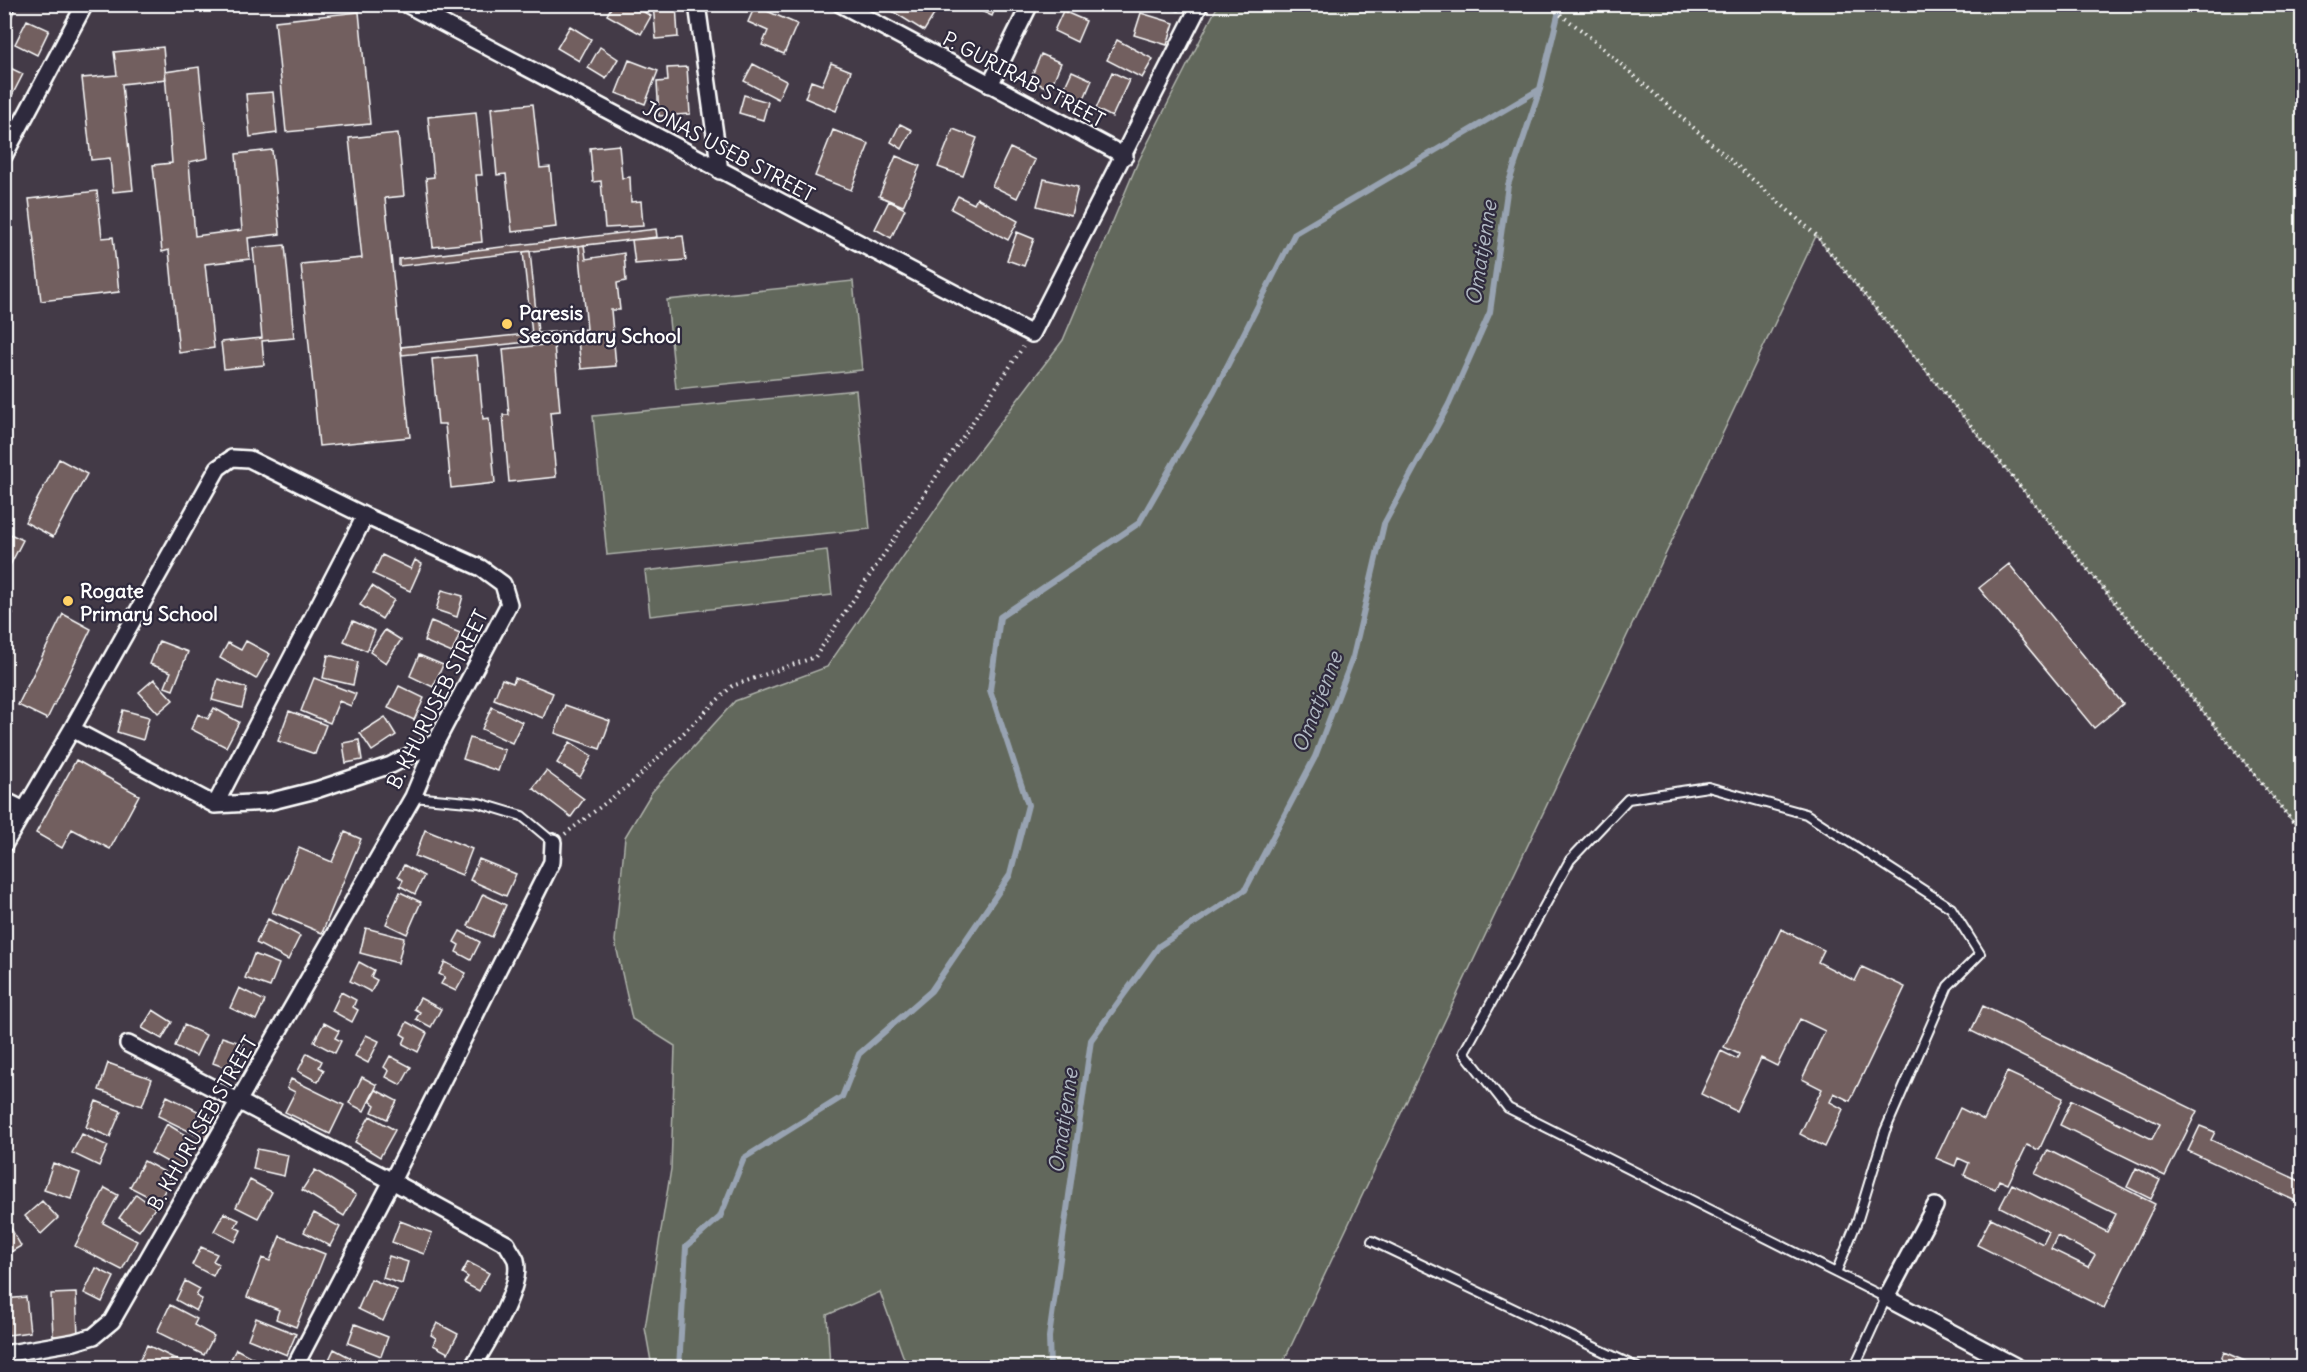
<svg xmlns="http://www.w3.org/2000/svg" width="2307" height="1372" viewBox="0 0 2307 1372" font-family="Delius,sans-serif">
<style>
.green{fill:#62685b;stroke:#b0b4ad;stroke-width:1.5}
.lines{fill:none;stroke-linecap:round;stroke-linejoin:round}
.stream{stroke:#98a3b2;stroke-width:6}
.building{fill:#725e5e;stroke:#fff;stroke-width:1.5;fill-rule:evenodd}
.service-casing{stroke:#fff;stroke-width:12}
.minor-casing{stroke:#fff;stroke-width:20}
.path{stroke:#fff;stroke-width:4;stroke-dasharray:1.5 4.5;stroke-linecap:butt}
.service{stroke:#2f2a3d;stroke-width:8}
.minor{stroke:#2f2a3d;stroke-width:15}
.poi-dot{fill:#ffd166;stroke:#2f2a3d;stroke-width:2}
.labels{text-anchor:middle;dominant-baseline:central;stroke-width:4.5;stroke-linejoin:round;paint-order:stroke}
.street-label{font-size:20px;fill:#fff;stroke:#2f2a3d}
.poi-label{font-size:20px;font-weight:bold;fill:#fff;stroke:#2f2a3d;text-anchor:start}
.water-label{font-size:21px;font-style:italic;fill:#b2bac5;stroke:#2f2a3d}
</style>
<rect width="100%" height="100%" fill="#433a47"/>
<filter id="ink" filterUnits="userSpaceOnUse"><feTurbulence type="fractalNoise" baseFrequency=".0167" numOctaves="2"/><feDisplacementMap in="SourceGraphic" scale="12" xChannelSelector="R" yChannelSelector="G"/><feConvolveMatrix kernelMatrix="1 2 1 2 8 2 1 2 1" color-interpolation-filters="sRGB"/></filter>
<g filter="url(#ink)">
<path class="green" d="M1218,5h1084v828l-486,-597 -535,1131h-374l-27,-75 -53,23 3,52h-178l-7,-39 26,-159 4,-123 -43,-27 -17,-78 10,-104 27,-45 83,-91 92,-34 122,-177 114,-150 74,-176z
M853,281l9,89 -186,19 -9,-89z
M856,390l14,139 -263,26 -14,-139z
M827,550l5,45 -182,21 -5,-45z"/>
<g class="lines">
<path class="stream" d="M679,1368l7,-121 34,-30 24,-59 98,-61 17,-43 72,-63 79,-116 18,-70 -38,-115 10,-73 139,-94 75,-131 81,-159 245,-144
M1050,1368l-1,-31 42,-297 68,-94 86,-56 70,-133 38,-100 31,-133 65,-120 41,-92 18,-127 32,-96 19,-78 10,-7"/>
</g>
<path class="building" d="M613,4h17l21,12 -10,18 -34,-19z
M633,4h17l-4,8z
M653,4h23l2,33 -22,2z
M896,4h44v1l-16,26 -32,-20z
M966,4h31l-5,12z
M1160,4h20l-2,7z
M755,6l42,18 -13,30 -22,-9 6,-14 -20,-9z
M4,7l10,4 -10,22z
M1063,11l23,10 -9,21 -23,-11z
M359,12l11,112 -84,8 -11,-111z
M1141,13l33,10 -7,22 -33,-10z
M27,20l22,10 -12,25 -22,-11z
M570,26l21,13 -12,22 -22,-13z
M1117,40l36,19 -11,19 -35,-18z
M163,47l3,32 -44,5 11,106 -20,2 -3,-34 -19,2 -9,-82 35,-3 -3,-23z
M600,47l18,12 -12,20 -18,-11z
M1041,54l20,9 -11,26 -20,-9z
M629,60l29,11 -13,33 -29,-11z
M831,63l20,8 -15,40 -31,-13 6,-17 11,4z
M753,64l33,17 -8,18 -34,-18z
M4,65l19,9 -19,37z
M199,67l9,91 -19,4 6,74 47,-6 -6,-76 36,-4 8,84 -32,4 2,21 -45,5 9,84 -35,5 -10,-103 -7,2 -9,-87 19,-2 -7,-91z
M687,67l3,47 -31,2 -2,-34 11,-1 -1,-13z
M1072,71l20,9 -9,21 -20,-10z
M1112,72l17,8 -17,37 -16,-8z
M273,92l4,41 -27,4 -4,-43z
M744,95l24,7 -5,18 -24,-7z
M533,104l7,64 10,-1 6,60 -44,5 -6,-58 -9,1 -6,-67z
M476,112l6,63h-6l6,67 -49,5 -7,-69 8,-1 -6,-60z
M900,124l12,6 -10,19 -11,-7z
M953,129l24,9 -14,38 -25,-9z
M833,130l36,14 -18,46 -36,-14z
M398,133l6,63 -19,2 25,239 -91,9 -18,-182 61,-6 -13,-120z
M619,145l3,33 8,-1 1,25 10,-1 2,25 -38,2 -4,-47 -8,1 -3,-34z
M1010,148l25,12 -18,38 -25,-12z
M896,156l24,10 -17,40 -24,-10z
M1044,179l34,8 -7,28 -34,-9z
M97,191l5,47 11,-1 6,55 -78,9 -12,-102z
M958,196l16,8 3,-6 41,23 -10,19 -57,-31z
M889,201l16,8 -14,29 -16,-9z
M656,229l1,8 -258,29v-7z
M1017,232l17,7 -10,27 -17,-6z
M683,236l3,24 -51,4 -3,-24z
M285,245l9,93 -32,3 2,24 -40,4 -3,-27 41,-4 -9,-90z
M584,245l2,14 38,-6 2,28 -9,2 3,27h-9l5,56 -35,3 -4,-39 10,-1 -8,-83z
M530,251l8,82 -6,1 -9,-82z
M577,330l1,7 -50,5 -1,-8z
M527,334l1,8 -126,13 -1,-8z
M554,344l6,67 -10,1 6,65 -47,5 -6,-67h6l-6,-66z
M477,355l6,64 6,-1 6,65 -44,5 -6,-64h-7l-6,-65z
M59,459l28,15 -34,63 -28,-15z
M4,531l19,9 -19,37z
M382,555l29,14 4,-9 7,4 -12,27 -37,-17z
M2009,564l114,140 -29,24 -115,-140z
M372,586l22,14 -12,19 -22,-14z
M442,590l21,6 -6,21 -21,-7z
M4,608l9,5 -9,17z
M63,614l28,15 -44,90 -29,-14z
M353,621l22,10 -8,20 -23,-10z
M431,621l29,12 -8,20 -28,-12z
M385,630l16,10 -15,23 -16,-11z
M159,641l29,11 -15,38 -8,-3 6,-15 -21,-8z
M246,641l24,13 -14,25 -36,-21 8,-15 13,7z
M328,655l30,7 -5,23 -30,-7z
M419,655l24,10 -10,22 -23,-11z
M314,678l42,16 -5,12 -12,-5 -9,22 -29,-12z
M515,678l38,15 -10,25 -49,-19 8,-20 11,4z
M154,679l19,21 -15,13 -19,-21z
M218,679l29,9 -5,20 -30,-8z
M399,686l25,12 -10,22 -26,-12z
M565,705l45,16 -10,28 -45,-16z
M492,707l30,15 -10,21 -30,-14z
M214,708l25,14 -13,25 -35,-18 7,-15 10,5z
M123,710l26,7 -6,23 -26,-8z
M289,711l37,14 -11,29 -37,-13z
M385,717l11,18 -24,16 -12,-18z
M470,738l35,12 -7,21 -35,-12z
M359,740l3,20 -16,3 -3,-20z
M570,742l22,14 -12,21 -23,-14z
M76,760l63,35 -29,54 -38,-20 -10,19 -26,-15z
M546,771l38,28 -13,18 -38,-29z
M425,830l47,19 -10,26 -47,-19z
M345,832l16,7 -39,94 -50,-21 27,-64 33,14z
M479,859l37,15 -10,22 -36,-16z
M404,865l20,11 -9,18 -15,-8 3,-6 -5,-4z
M400,892l21,10 -14,32 -21,-10z
M483,894l23,11 -14,32 -24,-11z
M268,919l32,17 -12,24 -32,-17z
M366,928l38,10 -6,25 -38,-10z
M1781,929l43,21 -6,12 37,19 7,-14 43,20 -55,114 -16,-8 -4,9 13,7 -18,38 -25,-13 22,-45 -20,-10 23,-48 -25,-12 -23,47 -16,-8 -25,53 -35,-17 20,-43 16,8 2,-5 -15,-7z
M460,931l20,11 -9,18 -15,-8 3,-7 -5,-3z
M254,954l25,10 -9,23 -25,-9z
M359,962l15,8 -3,7 6,3 -6,12 -21,-11z
M445,962l21,11 -10,18 -15,-7 4,-7 -6,-3z
M239,988l26,13 -9,19 -26,-12z
M341,992l15,8 -3,7 5,3 -6,12 -20,-11z
M420,998l21,11 -10,18 -15,-8 4,-7 -6,-3z
M1983,1006l214,105 -32,65 -105,-51 12,-25 80,39 8,-15 -189,-93z
M153,1010l19,12 -10,17 -20,-11z
M407,1022l20,11 -9,19 -15,-8 3,-7 -5,-3z
M324,1023l15,8 -4,7 6,3 -6,12 -21,-11z
M184,1025l22,10 -10,21 -21,-10z
M366,1035l13,6 -11,22 -13,-7z
M222,1037l21,7 -9,27 -21,-8z
M307,1053l15,8 -3,6 5,3 -6,12 -20,-11z
M390,1056l21,11 -10,18 -15,-8 3,-6 -5,-4z
M108,1063l44,16 -10,27 -43,-16z
M2007,1072l56,26 -24,52 -12,-5 -19,39 -9,-4 -4,9 -31,-14 5,-12 -11,-5 -3,8 -19,-8 24,-50 24,12z
M362,1077l15,8 -13,26 -15,-8z
M291,1079l53,26 -14,29 -45,-22 10,-20 -8,-4z
M376,1090l21,11 -10,18 -15,-7 3,-7 -5,-4z
M167,1096l47,23 -9,20 -47,-23z
M96,1101l25,10 -11,26 -24,-10z
M370,1116l25,14 -15,27 -25,-15z
M167,1124l28,17 -15,28 -29,-16z
M2200,1126l15,6 -4,8 91,42v22l-114,-53z
M82,1134l26,12 -9,20 -27,-13z
M257,1149l31,6 -4,21 -31,-7z
M2048,1150l107,54 -51,104 -127,-63 14,-27 52,26 6,-12 -49,-25 12,-23 95,48 9,-18 -81,-40zM2057,1236l38,19 -7,12 -37,-18z
M144,1161l28,15 -13,26 -29,-15z
M53,1163l27,10 -9,26 -27,-9z
M2136,1168l24,12 -9,19 -24,-12z
M315,1170l41,25 -12,21 -42,-26z
M250,1180l22,12 -14,26 -22,-11z
M105,1188l13,7 -15,28 34,18 -15,29 -47,-24z
M136,1194l19,14 -16,23 -20,-13z
M42,1201l16,17 -17,16 -16,-18z
M224,1213l15,7 -4,7 6,3 -6,12 -21,-11z
M314,1213l26,14 -10,19 -26,-14z
M400,1221l32,12 -8,21 -32,-12z
M9,1225l12,21 -17,10v-28z
M280,1236l45,18 -29,73 -20,-8 3,-9 -32,-13 15,-39 8,3z
M201,1247l16,7 -4,7 6,3 -6,12 -21,-11z
M389,1256l19,6 -6,22 -19,-6z
M468,1262l21,11 -10,18 -15,-8 4,-6 -6,-4z
M96,1268l18,9 -12,25 -18,-9z
M371,1279l26,11 -14,31 -25,-12z
M185,1281l15,8 -4,7 6,3 -6,12 -20,-11z
M76,1293l2,42 -25,1 -2,-42z
M26,1297l4,35 -22,3 -4,-36z
M170,1305l27,14 -3,6 20,11 -10,19 -47,-23z
M256,1318l40,16 -9,21 -39,-16z
M437,1323l21,11 -10,19 -15,-8 3,-7 -5,-3z
M355,1324l33,13 -7,19 -33,-13z
M147,1345l35,17 -3,6h-34l-7,-4z
M236,1349l21,11 -4,8h-19l2,-4 -6,-3z
M334,1349l36,19h-45z
M2224,1352l25,11 -2,5h-30z
M419,1359l16,9h-21z"/>
<g class="lines">
<defs>
<path id="service" d="M413,797l66,6 43,13 31,26
M1372,1241l266,127
M1836,1273l22,-54 27,-88 63,-145 32,-32 -29,-46 -145,-94 -98,-27 -80,12 -58,61 -106,192 44,56 328,165 50,25 -32,70"/>
<path id="minor" d="M406,4l626,330 168,-330
M697,4l23,167
M840,4l285,152
M990,85l40,-81
M4,156l81,-152
M72,729l143,76 53,-3 48,-12 75,-25 45,-23
M4,800l20,10
M215,805l150,-289
M4,845l68,-116 146,-261 14,-10 17,1 116,57 116,52 22,16 6,20 -73,138 -23,55 -301,524 -18,15 -20,6 -70,12
M128,1044l264,137 115,63c2,5 7,11 9,16 7,28 -30,84 -44,108
M1935,1206l-49,92 133,70
M294,1368l98,-187 160,-319 1,-20"/>
</defs>
<use href="#service" class="service-casing"/>
<use href="#minor" class="minor-casing"/>
<path class="path" d="M1546,4l38,28 232,203 486,598
M565,834l69,-53 98,-95 83,-29 208,-310"/>
<use href="#service" class="service"/>
<use href="#minor" class="minor"/>
</g>
</g>
<g class="poi-dot">
<circle cx="507" cy="324" r="6"/>
<circle cx="68" cy="601" r="6"/>
</g>
<g class="labels">
<g class="street-label">
<text transform="translate(1024 79) rotate(28)">P. GURIRAB STREET</text>
<text transform="translate(729 151) rotate(28)">JONAS USEB STREET</text>
<text transform="translate(437 699) rotate(-63)">B. KHURUSEB STREET</text>
<text transform="translate(202 1123) rotate(-60)">B. KHURUSEB STREET</text>
</g>
<g class="poi-label">
<text x="519" y="312">Paresis<tspan x="519" dy="23">Secondary School</tspan></text>
<text x="80" y="590">Rogate<tspan x="80" dy="23">Primary School</tspan></text>
</g>
<g class="water-label">
<text transform="translate(1481 253) rotate(-81)">Omatjenne</text>
<text transform="translate(1317 702) rotate(-69)">Omatjenne</text>
<text transform="translate(1063 1121) rotate(-82)">Omatjenne</text>
</g>
</g>
<rect width="2307" height="1372" fill="none" stroke="#2f2a3d" stroke-width="24"/>
<rect x="12" y="12" width="2283" height="1348" fill="none" stroke="#fff" stroke-width="2" filter="url(#ink)"/>
</svg>
